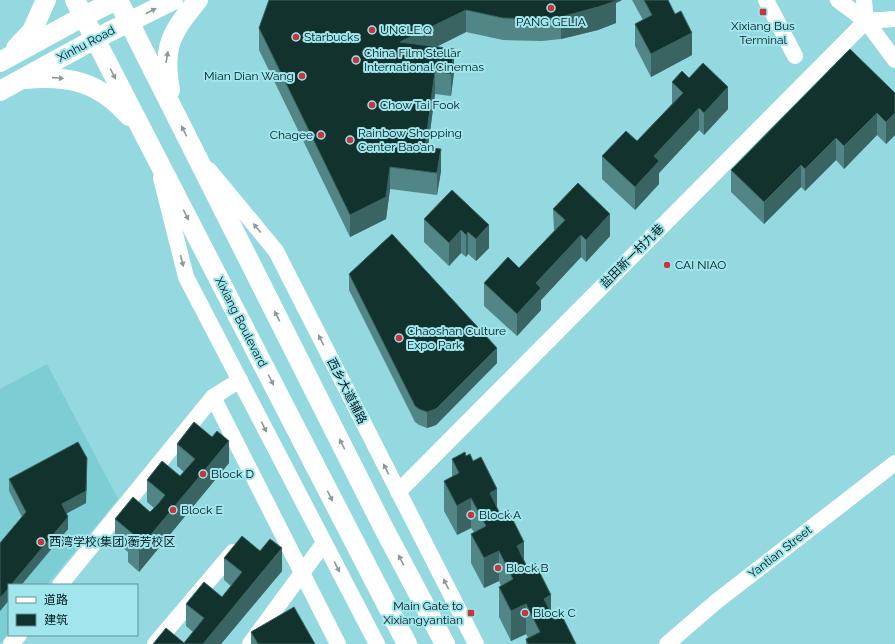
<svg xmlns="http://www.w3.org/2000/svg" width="895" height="644" viewBox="0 0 895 644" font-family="Raleway,'Noto Sans SC',sans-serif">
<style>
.built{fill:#7cced4}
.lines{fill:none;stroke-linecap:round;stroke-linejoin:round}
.minor{stroke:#fff;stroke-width:16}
.major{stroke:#fff;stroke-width:20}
.wall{fill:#528686}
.shaded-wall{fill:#396462}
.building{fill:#12322d;stroke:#396462}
.oneway{fill:#8c9899}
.poi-dot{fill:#c6363e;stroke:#a0e6ec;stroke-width:1.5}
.labels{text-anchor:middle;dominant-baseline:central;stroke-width:4;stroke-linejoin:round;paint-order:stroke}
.poi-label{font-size:12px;fill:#001a1d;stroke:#a0e6ec;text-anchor:start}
.street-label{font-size:12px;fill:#001a1d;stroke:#a0e6ec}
</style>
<rect width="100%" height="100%" fill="#93d9df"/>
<path class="built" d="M47,364l71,135 -71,86h-38v47l-9,11v-254z"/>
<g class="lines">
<path class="minor" d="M766,0l29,56
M838,0l28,21 29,39
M864,0l2,21
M866,21l29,-2
M209,170l67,81 200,393
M161,178l25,99 191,367
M213,397l125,247
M398,492l468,-471
M60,585l153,-188 27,-17
M11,644l8,-9
M155,644l78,-92
M250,644l74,-101
M667,644l50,-43 178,-138"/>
<path class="major" d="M75,0l332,644
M118,0l263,523 64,121
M16,48l16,-17 14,-31
M0,62l84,-46 33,-16
M25,79c45,-4 74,3 104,37
M170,90c-8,-43 1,-57 28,-90
M0,91l95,-52 78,-39"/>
</g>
<path class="wall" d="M269,0h353l-6,3v20l-18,7 -37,9 -19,2 -39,-1 -37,-8 -30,15 18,25 -3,24 -16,-2 -7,53 13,24 -4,24 -47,-6 -4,30 -36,18 -91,-187v-22z
M632,0h36l24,55 -41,22 -16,-31v-22l8,-4z
M689,78l39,31 -24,26 -5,-5 -40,43v11l-24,26 -33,-31v-23l35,-15 35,-37v-22z
M895,93v42l-9,9 -9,-9 -33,34 -8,-9 -31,31 -4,-4 -37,37 -33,-32v-22z
M452,190l37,58 -13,13 -8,-7 -2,3 -5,-4 -12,13 -25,-24v-23z
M553,209l57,27 -24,26 -5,-5 -40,43v10l-24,26 -33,-30v-23l35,-15 35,-37z
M349,274l148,89 -61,62 -9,3 -8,-3 -4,-3 -66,-132z
M177,444l52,19 -90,109 -11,-10v-10l-13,-11v-22l35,-7 4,-4 -7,-6v-22l33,-4 4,-4 -7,-6z
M452,459l45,49 58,112 21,24h-50v-5l2,-1 -2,-4 -15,7 -12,-24v-30l2,-1 -2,-5 -15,7 -13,-25v-29l3,-2 -3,-4 -14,7 -13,-24v-30l8,-4z
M87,470l-1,33 -19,10 1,16 -68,82v-68l22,-26 -13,-26v-12z
M224,558l58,13 -61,73h-68l31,-1 9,-11 -7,-6v-22l36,-7 9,-11 -7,-6z
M251,632l64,12h-64z"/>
<path class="shaded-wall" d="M608,0h14l-6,3v20l-18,7 -37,9v-22z
M466,10v22l-66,33v-23z
M692,33v22l-41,22v-23z
M454,49v23l-3,24v-22z
M435,71v23l-10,75v-22z
M728,87v22l-24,26v-22z
M699,108v22l-40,43v11l-24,26v-23l19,-31z
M877,113v22l-33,34v-23z
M895,113v22l-9,9v-22z
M836,138v22l-31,31v-22z
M441,149v22l-4,24v-22z
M801,165v22l-37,37v-22z
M390,167v22l-4,30 -36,18v-22z
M610,214v22l-24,26v-22z
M489,225v23l-13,13v-22z
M461,230v23l-12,13v-23z
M468,232v22l-2,3v-22z
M581,235v22l-40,43v10l-24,26v-22l19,-31z
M497,348v15l-61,62 -9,3v-16z
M229,441v22l-90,109v-23z
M87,458l-1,45 -24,13v-12z
M497,489v30l-7,-26z
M471,498v30l-14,7v-29z
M68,517v12l-47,56h-10z
M524,542v30l-7,-26z
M282,548v23l-61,73h-18z
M499,551v30l-15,7v-30z
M9,588v12l-9,11v-13z
M551,595v30l-7,-26z
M526,604v30l-15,7v-30z"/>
<path class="building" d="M269,0h347v1l-18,6 -37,10 -19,2 -39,-1 -37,-8 -66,32 54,7 -3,25 -16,-3 -10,76 16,2 -4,24 -47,-6 -4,30 -36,18 -91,-187z
M644,0h24l7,14 6,-3 11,22 -41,21 -16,-30 17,-9z
M850,49l45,44v20l-9,9 -9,-9 -33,33 -8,-8 -31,31 -4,-4 -37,37 -33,-32z
M703,63l25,24 -24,26 -5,-5 -45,48 5,5 -24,26 -33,-31 24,-25 11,10 46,-48 -11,-11 10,-11 7,7z
M578,183l32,31 -24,26 -5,-5 -45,48 5,5 -24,26 -33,-31 24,-26 11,11 46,-48 -12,-11z
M452,190l37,35 -13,14 -8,-7 -2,3 -5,-5 -12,13 -25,-24z
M392,234l105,114 -61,61 -9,3 -8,-3 -4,-3 -66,-132z
M194,422l18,15 5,-6 12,10 -90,108 -11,-9 5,-6 -18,-15 18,-22 17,15 8,-8 7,-9 -18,-15 15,-19 18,15 8,-9 7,-8 -18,-15z
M78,442l9,16 -1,33 -24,13 6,13 -57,68h-2v3l-9,10v-55l26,-31 -17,-33z
M465,452l1,4 4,-2 3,7 8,-4 16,32 -7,4 10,21 8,-4 16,32 -7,4 10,21 8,-4 16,32 -7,4 11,21 7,-4 14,28h-48l-2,-5 14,-7 -14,-28 -15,7 -12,-24 14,-8 -14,-28 -15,7 -13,-24 15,-8 -15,-28 -14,8 -13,-25 15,-8 -7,-14z
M242,536l18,15 10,-12 12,9 -79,96h-50l13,-16 18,15 20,-25 -18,-14 18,-22 18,15 20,-25 -18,-14z
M294,607l21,37h-57l-7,-12z"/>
<defs><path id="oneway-solid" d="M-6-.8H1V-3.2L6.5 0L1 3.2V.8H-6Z"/></defs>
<g class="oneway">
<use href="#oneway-solid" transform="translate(151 11) rotate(-27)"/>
<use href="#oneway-solid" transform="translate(167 57) rotate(-80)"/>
<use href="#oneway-solid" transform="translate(113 74) rotate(63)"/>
<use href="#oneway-solid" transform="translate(58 78) rotate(4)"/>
<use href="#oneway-solid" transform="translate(184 131) rotate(-117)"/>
<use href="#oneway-solid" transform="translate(186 215) rotate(63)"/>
<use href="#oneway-solid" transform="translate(257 228) rotate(-130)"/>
<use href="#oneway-solid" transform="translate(182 261) rotate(76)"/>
<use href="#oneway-solid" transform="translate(277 316) rotate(-117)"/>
<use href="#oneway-solid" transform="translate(321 340) rotate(-117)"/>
<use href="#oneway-solid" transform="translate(271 380) rotate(63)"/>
<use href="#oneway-solid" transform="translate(264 427) rotate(63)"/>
<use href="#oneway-solid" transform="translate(342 444) rotate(-117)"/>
<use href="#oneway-solid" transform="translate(386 469) rotate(-117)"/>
<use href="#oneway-solid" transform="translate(330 496) rotate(63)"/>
<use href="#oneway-solid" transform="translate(401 560) rotate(-118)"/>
<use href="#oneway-solid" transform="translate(337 567) rotate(63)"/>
<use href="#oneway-solid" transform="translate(446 584) rotate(-117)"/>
</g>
<g class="poi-dot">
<circle cx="551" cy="8" r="4"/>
<rect x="759" y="8" width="8" height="8" rx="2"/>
<circle cx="372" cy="30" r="4"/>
<circle cx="296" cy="37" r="4"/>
<circle cx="356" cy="60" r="4"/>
<circle cx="302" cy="76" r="4"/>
<circle cx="372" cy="105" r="4"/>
<circle cx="321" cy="135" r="4"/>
<circle cx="350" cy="140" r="4"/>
<circle cx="667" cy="265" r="4"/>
<circle cx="399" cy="338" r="4"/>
<circle cx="203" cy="474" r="4"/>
<circle cx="173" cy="510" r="4"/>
<circle cx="471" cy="515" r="4"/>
<circle cx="41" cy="542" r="4"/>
<circle cx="498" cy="568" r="4"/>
<rect x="467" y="609" width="8" height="8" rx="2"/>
<circle cx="525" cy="613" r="4"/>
</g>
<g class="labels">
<g class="poi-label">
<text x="551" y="22" text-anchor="middle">PANG GELIA</text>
<text x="763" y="26" text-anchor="middle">Xixiang Bus<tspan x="763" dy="14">Terminal</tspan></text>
<text x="380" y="30">UNCLE.Q</text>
<text x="304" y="37">Starbucks</text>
<text x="364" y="53">China Film Stellar<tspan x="364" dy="14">International Cinemas</tspan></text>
<text x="294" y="76" text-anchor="end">Mian Dian Wang</text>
<text x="380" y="105">Chow Tai Fook</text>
<text x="358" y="133">Rainbow Shopping<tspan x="358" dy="14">Center Bao’an</tspan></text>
<text x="313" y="135" text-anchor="end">Chagee</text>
<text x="675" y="265">CAI NIAO</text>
<text x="407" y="331">Chaoshan Culture<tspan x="407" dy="14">Expo Park</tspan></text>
<text x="211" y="474">Block D</text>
<text x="181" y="510">Block E</text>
<text x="479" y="515">Block A</text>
<text x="49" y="542">西湾学校(集团)蘅芳校区</text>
<text x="506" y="568">Block B</text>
<text x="463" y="606" text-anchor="end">Main Gate to<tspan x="463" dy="14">Xixiangyantian</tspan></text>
<text x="533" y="613">Block C</text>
</g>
<g class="street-label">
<text transform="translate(86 44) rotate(-28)">Xinhu Road</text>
<text transform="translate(632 256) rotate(-45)">盐田新一村九巷</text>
<text transform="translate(241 322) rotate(63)">Xixiang Boulevard</text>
<text transform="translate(347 391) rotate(63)">西乡大道辅路</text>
<text transform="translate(780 552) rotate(-38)">Yantian Street</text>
</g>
</g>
<rect x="8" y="584" width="130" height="52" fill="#a0e6ec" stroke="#609499"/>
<rect x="16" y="597" width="20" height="6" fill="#ffffff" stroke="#609499"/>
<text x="44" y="604" font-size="12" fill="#001a1d">道路</text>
<rect x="16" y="614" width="20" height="12" fill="#12322d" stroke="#609499"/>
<text x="44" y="624" font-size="12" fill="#001a1d">建筑</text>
</svg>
